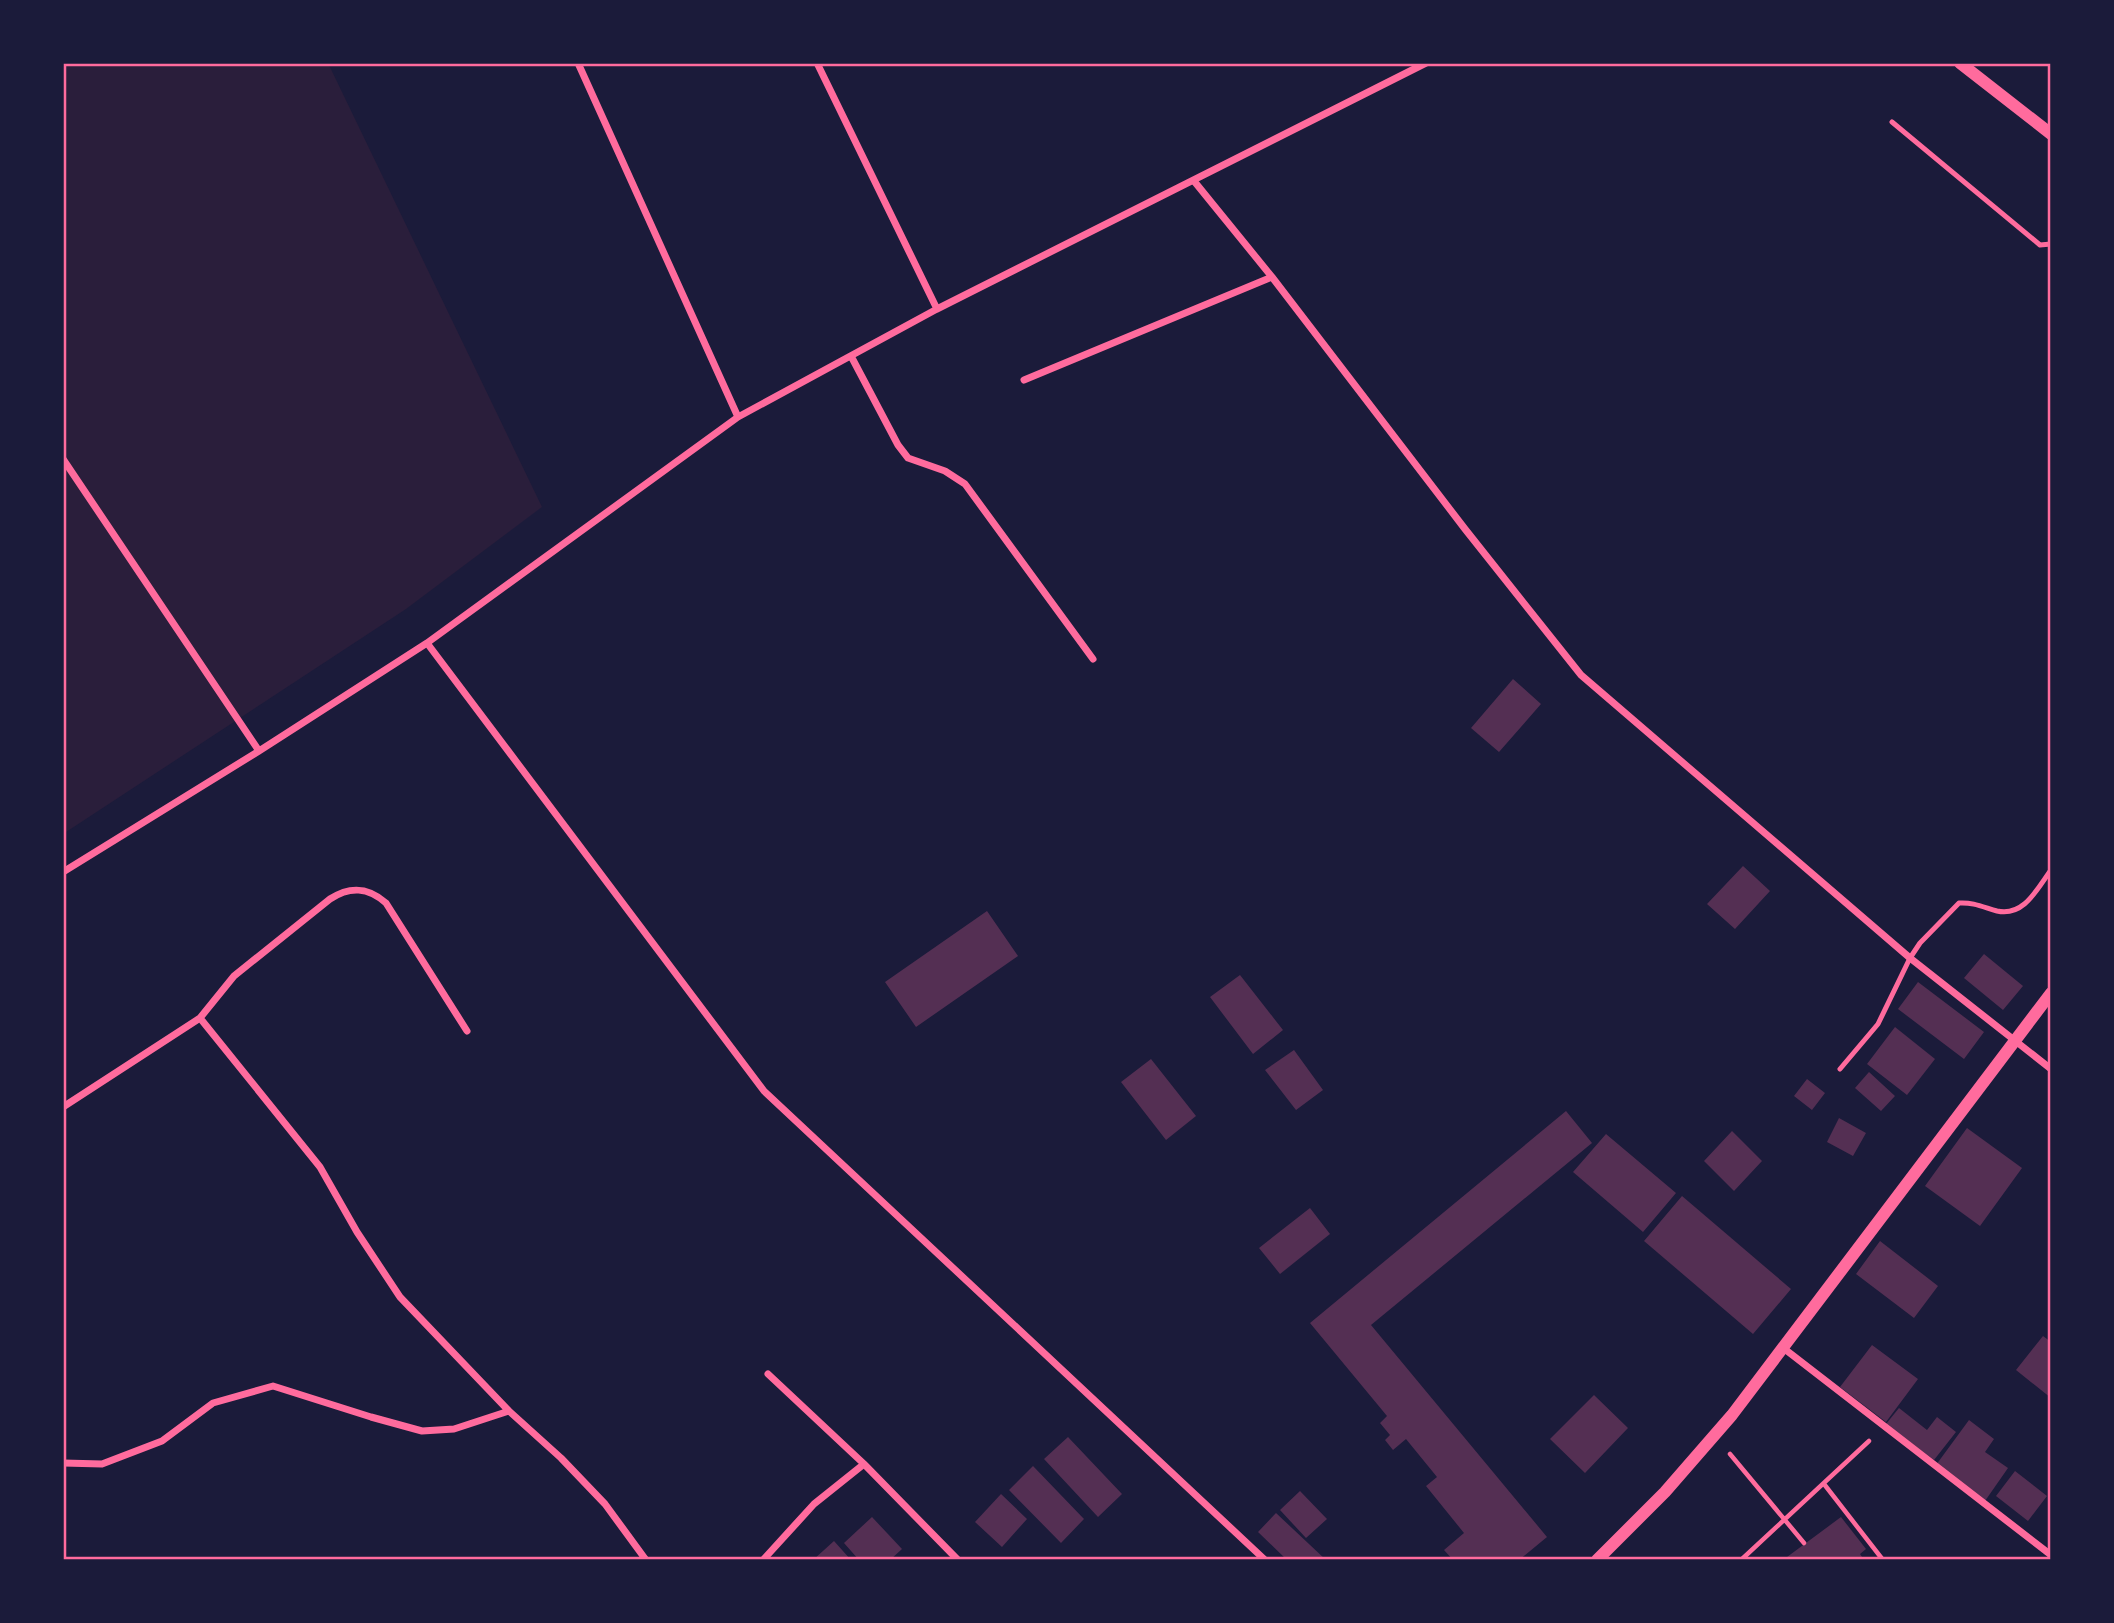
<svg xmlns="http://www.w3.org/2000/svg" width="2114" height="1623" viewBox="0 0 2114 1623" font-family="'Fira Sans Condensed',sans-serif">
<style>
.green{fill:#2a1e3b}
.building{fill:#542f53}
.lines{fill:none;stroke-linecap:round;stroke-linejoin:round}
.path{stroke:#ff6b9d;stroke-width:4.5}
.service{stroke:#ff6b9d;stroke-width:5}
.minor{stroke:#ff6b9d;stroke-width:7}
.tertiary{stroke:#ff6b9d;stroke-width:12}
.neatline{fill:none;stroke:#ff6b9d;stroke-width:2.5}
</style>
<rect width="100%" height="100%" fill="#1b1b3a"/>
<path class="green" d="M63,63h265l214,444 -136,102 -343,225z"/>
<path class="building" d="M1513,679l28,25 -42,48 -28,-24z
M1743,866l27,25 -35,38 -28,-25z
M987,911l31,45 -102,71 -31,-45z
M1984,954l39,32 -20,24 -39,-32z
M1240,975l43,55 -30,24 -43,-57z
M1918,982l66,50 -20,27 -66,-50z
M1895,1027l40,32 -28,36 -40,-31z
M1294,1050l29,40 -27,20 -31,-40z
M1151,1059l45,57 -30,24 -45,-58z
M1869,1072l26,24 -14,15 -26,-23z
M1807,1079l18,14 -13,17 -18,-14z
M1566,1111l26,32 -221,182 176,212 -28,23h-66l-9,-10 20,-17 -38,-47 11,-9 -31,-38 -13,11 -8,-10 5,-5 -10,-12 7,-7 -77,-93z
M1839,1118l27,15 -13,23 -26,-14z
M1967,1128l55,40 -42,58 -55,-40z
M1732,1131l30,30 -28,30 -30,-30z
M1606,1134l70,59 -33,39 -70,-60z
M1682,1196l109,93 -38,45 -109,-93z
M1310,1208l20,26 -50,40 -21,-26z
M1880,1241l58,45 -24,32 -58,-44z
M2043,1336l8,6v56l-35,-28z
M1872,1345l46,34 -32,43 -46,-35z
M1594,1395l34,33 -43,45 -35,-34z
M1899,1408l28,22 10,-13 19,15 -22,28 -48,-36z
M1969,1420l25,19 -9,13 23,16 -23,33 -49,-36z
M1068,1437l54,57 -24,23 -54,-58z
M1033,1466l51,53 -23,24 -52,-53z
M2015,1471l32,25 -19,25 -32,-25z
M1300,1491l27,28 -21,19 -26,-28z
M1001,1494l26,25 -25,28 -27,-25z
M1276,1513l50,47h-39l-29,-28z
M872,1517l30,32 -12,11h-31l-15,-17z
M1841,1517l25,32 -6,5 4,6h-81z
M834,1541l17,19h-38z"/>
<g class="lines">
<path class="path" d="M1730,1454l74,89
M1824,1484l59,76
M1741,1560l128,-119"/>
<path class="service" d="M1892,122l148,123 11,-1
M1840,1069l38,-45 32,-66 10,-15 39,-40c14,-1 24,4 38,8 27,6 40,-22 54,-41"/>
<path class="minor" d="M578,63l160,354
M818,65l119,244
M1194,181l78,96 193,252 116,146 329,283 141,111
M851,356l47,89 10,13 37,13 20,13 128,175
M1024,380l248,-103
M63,459l196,292
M427,643l337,448 501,469
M63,872l196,-121 168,-108 311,-226 199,-108 489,-246
M200,1018l120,149 37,65 43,65 109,114 52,47 44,46 41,56
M63,1107l137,-89 34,-42 96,-77c20,-13 38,-12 56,4l81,128
M1782,1347l269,208
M768,1374l96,90 94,96
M63,1463l39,1 60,-23 51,-38 60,-17 98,31 51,14 32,-2 55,-18
M763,1560l51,-56 50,-40"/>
<path class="tertiary" d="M1960,63l91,71
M1597,1560l68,-68 67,-77 319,-422"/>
</g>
<rect width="2114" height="1623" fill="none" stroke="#1b1b3a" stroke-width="130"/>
<rect x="65" y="65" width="1984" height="1493" class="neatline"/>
</svg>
